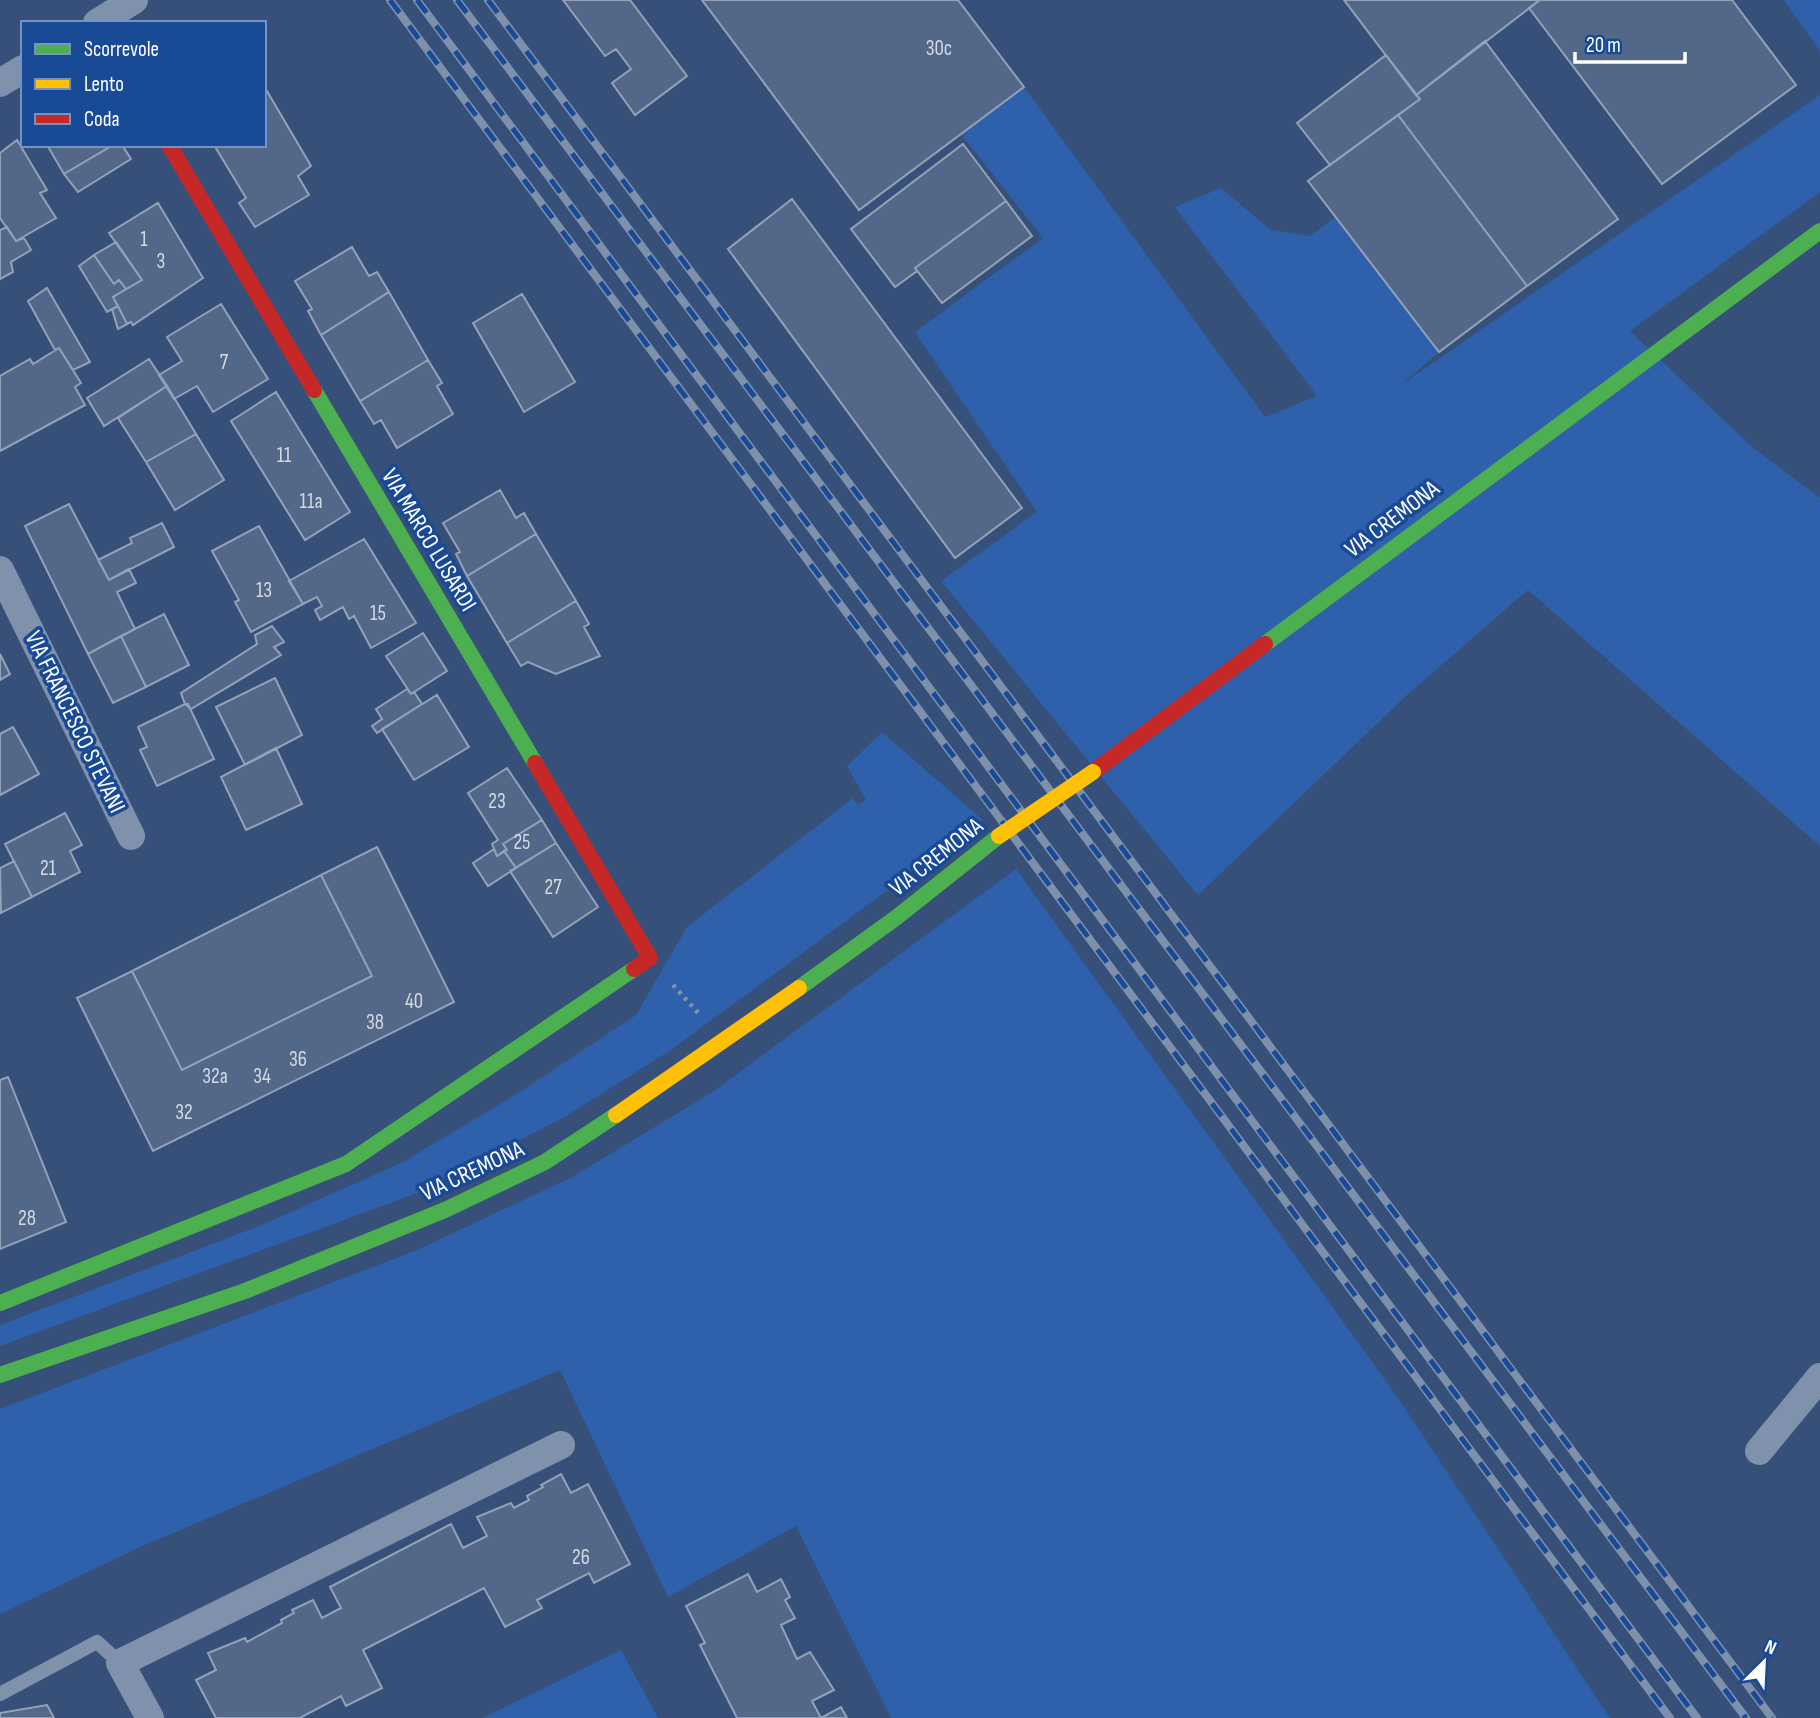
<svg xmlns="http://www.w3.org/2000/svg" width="1820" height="1718" viewBox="0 0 1820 1718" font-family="'Sofia Sans Condensed',sans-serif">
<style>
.green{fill:#2e60ac}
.building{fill:#536888;stroke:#94a2b9;stroke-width:2}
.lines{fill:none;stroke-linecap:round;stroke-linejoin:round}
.path{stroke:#7f91ab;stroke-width:4.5;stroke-dasharray:3.5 5;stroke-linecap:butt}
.lane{stroke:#7f91ab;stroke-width:14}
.street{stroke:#7f91ab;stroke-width:28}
.fast{stroke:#4caf50;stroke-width:16}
.slow{stroke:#ffc107;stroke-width:16}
.jam{stroke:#c62828;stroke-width:16}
.rail-casing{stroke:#7e90ab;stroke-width:8}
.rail{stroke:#194a96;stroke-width:5;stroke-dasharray:16;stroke-linecap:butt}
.slow-bridge{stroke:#ffc107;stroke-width:16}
.labels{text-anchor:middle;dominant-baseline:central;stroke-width:7;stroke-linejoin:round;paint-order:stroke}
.number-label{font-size:21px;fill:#d4d9e1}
.street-label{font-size:24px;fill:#fff;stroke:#194a96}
</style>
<rect width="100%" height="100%" fill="#365079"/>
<path class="green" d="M1784,0h36v51z
M1024,87l241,330 52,-21 -142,-189 46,-19 50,42 39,6 25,-19 104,135 -38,33 419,-290v97l-190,139 121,115 69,52v348l-292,-256 -120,104 -210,201 -257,-314 96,-69 -122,-180 128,-94 -82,-104z
M882,732l101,88 -312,230 -105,66 -143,75 -423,155v-21l262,-100 141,-63 117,-70 116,-77 51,-88 166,-129 5,7 8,-5 -19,-34z
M1016,869l380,526 214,323h-719l-95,-192 -128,71 -108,-227 -420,177 -140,67v-205l415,-158 157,-74 139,-84z
M621,1650l37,68h-175z"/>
<path class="building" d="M563,0h67l57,76 -52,39 -23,-32 19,-14 -15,-20 -11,7z
M702,0h256l66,87 -165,123z
M1344,0h196l-124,95z
M1540,0h192l64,85 -134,99 -133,-176z
M1485,41l133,178 -91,67 -129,-171 22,-16 -4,-4z
M1386,55l34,44 -90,66 -33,-42z
M264,86l47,80 -13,10 11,19 -54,32 -16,-24 7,-5 -32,-53h50z
M1398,115l129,171 -88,66 -131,-171z
M17,140l30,50 -7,3 16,25 -40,23 -16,-23v-65z
M963,144l43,57 -91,67 2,3 -22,16 -44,-58z
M47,145h66l-49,29z
M113,145h9l9,14 -53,33 -14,-18z
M792,199l230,309 -67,50 -227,-309z
M1006,201l26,35 -90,67 -27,-35z
M158,203l45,75 -70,47 -2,-3 -4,2 -14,-27 29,-17 -33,-47z
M7,227l9,14 8,-3 7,12 -20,12 2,10 -13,7v-49z
M116,242l26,38 -16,9 -7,-9 -5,4 -20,-29z
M352,247l17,29 8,-4 12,20 -68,43 -13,-24 4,-2 -17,-28z
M94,255l20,29 5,-4 7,9 -13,8 5,9 -11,6 -28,-46z
M47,288l43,74 -17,8 -14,-22 -4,2 -27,-49z
M389,292l39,68 -68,41 -39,-66z
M522,294l53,88 -51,30 -51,-89z
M221,304l47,75 -55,33 -16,-26 -23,13 -15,-24 23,-14 -15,-24z
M118,306l9,18 -9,5 -6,-20z
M59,348l22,35 -6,4 10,18 -85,46v-75l30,-17 3,5z
M149,359l18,27 -63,40 -17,-28z
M428,360l14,23 -5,3 16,28 -56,34 -16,-28 -7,4 -14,-23z
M167,386l29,48 -50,28 -28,-44z
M276,392l74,120 -45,28 -74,-119z
M196,434l28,46 -49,30 -29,-48z
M500,490l16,28 8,-5 12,21 -69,42 -11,-22 4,-2 -17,-29z
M69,504l40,76 20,-11 7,14 -19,9 18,37 -47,25 -63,-128z
M162,523l12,24 -65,33 -11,-20 34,-17 -2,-5z
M259,526l44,78 -52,28 -16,-30 4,-2 -27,-49z
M536,534l40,67 -69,42 -40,-67z
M364,539l52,84 -45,25 -17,-32 -5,3 -6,-12 -23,13 -5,-10 7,-4 -5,-9 -14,7 -14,-23z
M576,601l13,23 -5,3 16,29 -44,18 -28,-12 -7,4 -14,-23z
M164,614l25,51 -43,22 -25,-51z
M272,626l12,16 -10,5 7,8 -90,54 -6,-5 -4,-11 76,-49 -2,-9z
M423,633l24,38 -36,23 -25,-38z
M121,636l25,51 -33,16 -25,-49z
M0,654l10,20 -10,6z
M275,678l27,57 -57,30 -29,-58z
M407,689l4,5 3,-2 8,12 -45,29 -5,-7 10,-7 -6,-10z
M437,695l32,52 -55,33 -32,-51z
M185,704h3l26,55 -57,27 -17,-36 7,-3 -9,-20z
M13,727l26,47 -39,21v-61z
M276,748l26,56 -56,26 -25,-53z
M507,768l35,52 -39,24 4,6 -10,6 -5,-12 6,-4 -30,-47z
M65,813l17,32 -12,6 10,21 -48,25 -27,-53z
M542,820l14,23 -40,25 -12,-17 3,-1 -4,-6z
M556,843l42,64 -45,30 -43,-66z
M377,847l77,155 -301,149 -76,-153 55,-27 50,99 190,-94 -51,-101z
M494,849l3,7 7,-5 12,17 -28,18 -15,-23z
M14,861l18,36 -31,16 -1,-45z
M321,875l51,101 -190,94 -50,-99z
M8,1077l58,145 -66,27v-169z
M561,1474l10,19 17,-9 42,80 -36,19 -5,-10 -52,27 5,8 -37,19 -21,-39 -121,62 19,38 -36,18 -5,-10 -41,22h-84l-20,-38 20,-10 -8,-17 37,-15 2,4 35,-19 -1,-3 13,-7 -2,-3 21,-10 9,18 19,-10 -11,-21 121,-63 12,24 24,-12 -10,-19 34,-14 3,5 15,-8 -2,-4 16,-9 -2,-2z
M748,1574l9,18 24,-13 9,18 -5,3 10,18 -14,7 16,34 13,-7 24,38 -22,11 9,17h-84l-35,-69 -2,-4 5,-2 -19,-37z
M47,1705l7,13h-54v-5z
M841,1707l6,11h-26z"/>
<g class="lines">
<path class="path" d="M673,985l27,30"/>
<path class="lane" d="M0,1694l97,-52 23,21"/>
<path class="street" d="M97,23l37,-23
M0,83l23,-14
M0,570l131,266
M1759,1451l61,-74
M150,1718l-30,-55 441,-218"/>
<path class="fast" d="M314,390l221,373
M1265,644l555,-413
M799,988l98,-71 102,-81
M0,1303l346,-139 288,-195
M0,1375l245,-84 200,-81 100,-48 71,-47"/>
<path class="slow" d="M616,1115l183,-127"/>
<path class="jam" d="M169,145l145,245
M535,763l115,195 -16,11
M1093,772l172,-128"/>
<defs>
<path id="rail" d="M390,0l1280,1718
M417,0l1280,1718
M457,0l1289,1718
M488,0l1284,1718"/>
</defs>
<use href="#rail" class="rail-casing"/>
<use href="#rail" class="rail"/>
<path class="slow-bridge" d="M999,836l94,-64"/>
</g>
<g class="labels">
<g class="number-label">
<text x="939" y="48">30c</text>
<text x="144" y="239">1</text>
<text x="161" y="261">3</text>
<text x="224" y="362">7</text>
<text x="284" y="455">11</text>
<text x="311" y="501">11a</text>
<text x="264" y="590">13</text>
<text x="378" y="613">15</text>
<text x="497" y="801">23</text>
<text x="522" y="842">25</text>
<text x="48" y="868">21</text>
<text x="553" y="887">27</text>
<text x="414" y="1001">40</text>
<text x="375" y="1022">38</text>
<text x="298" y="1059">36</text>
<text x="215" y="1076">32a</text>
<text x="262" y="1076">34</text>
<text x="184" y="1112">32</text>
<text x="27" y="1218">28</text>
<text x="581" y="1557">26</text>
</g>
<g class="street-label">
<text transform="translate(1392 519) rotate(-37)">VIA CREMONA</text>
<text transform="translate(429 540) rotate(59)">VIA MARCO LUSARDI</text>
<text transform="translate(75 722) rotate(64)">VIA FRANCESCO STEVANI</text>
<text transform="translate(936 857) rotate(-38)">VIA CREMONA</text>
<text transform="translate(472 1171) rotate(-25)">VIA CREMONA</text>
</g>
</g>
<rect x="21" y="21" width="245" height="126" fill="#194a96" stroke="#7592c0" stroke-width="2"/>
<rect x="35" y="44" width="35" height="10" fill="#4caf50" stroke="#7592c0" stroke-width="2"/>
<text x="84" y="56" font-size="21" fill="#ffffff">Scorrevole</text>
<rect x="35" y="79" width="35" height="10" fill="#ffc107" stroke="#7592c0" stroke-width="2"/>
<text x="84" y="91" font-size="21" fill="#ffffff">Lento</text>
<rect x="35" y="114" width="35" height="10" fill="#c62828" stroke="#7592c0" stroke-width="2"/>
<text x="84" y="126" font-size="21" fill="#ffffff">Coda</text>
<g transform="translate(1764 1662) rotate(24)" stroke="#194a96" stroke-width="5" paint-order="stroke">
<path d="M0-5L12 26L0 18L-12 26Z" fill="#ffffff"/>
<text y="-10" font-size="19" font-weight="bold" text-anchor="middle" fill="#ffffff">N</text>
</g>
<path d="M1575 52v10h110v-10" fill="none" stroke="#ffffff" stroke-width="3.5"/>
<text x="1586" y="52" font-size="21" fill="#ffffff" stroke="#194a96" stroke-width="5" paint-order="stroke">20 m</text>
</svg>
